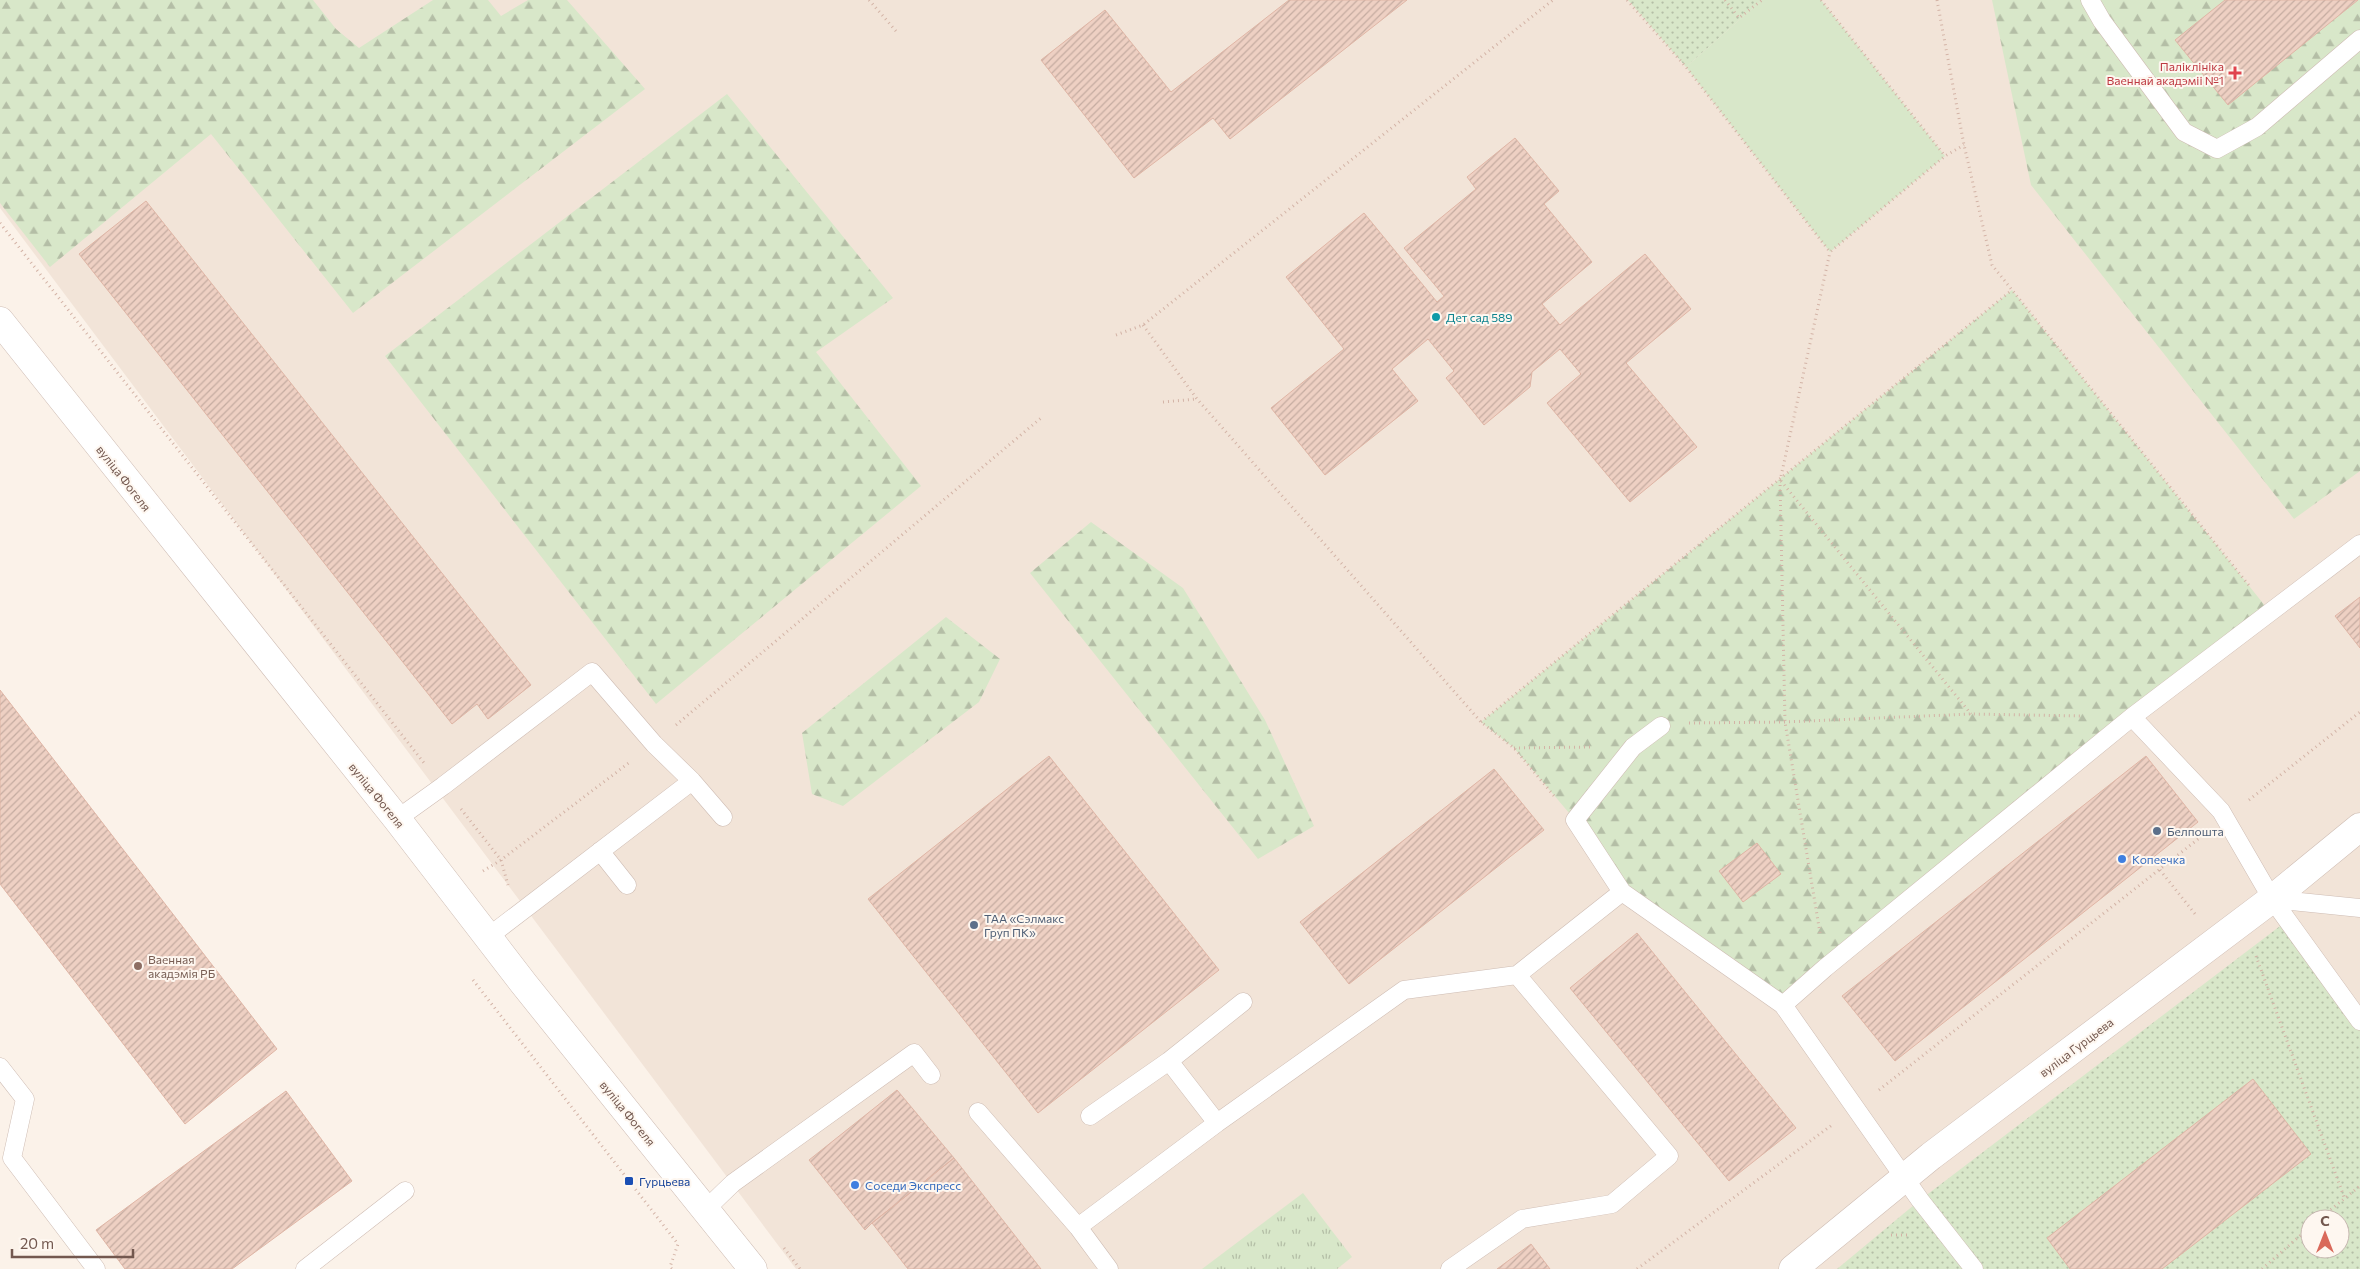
<svg xmlns="http://www.w3.org/2000/svg" width="2360" height="1269" viewBox="0 0 2360 1269" font-family="Commissioner,sans-serif">
<style>
.residential{fill:#f2e4d8;fill-rule:evenodd}
.grass{fill:url(#grass-dots);fill-rule:evenodd}
.forest{fill:url(#forest-firs)}
.park{fill:url(#park-tufts)}
.pitch{fill:#d8e7c9}
.building{fill:url(#building-hatch);stroke:#dfb5a5}
.lines{fill:none;stroke-linecap:round;stroke-linejoin:round}
.lane-casing{stroke:#cebcb3;stroke-width:19}
.street-casing{stroke:#cebcb3;stroke-width:29}
.path{stroke:#d3b3a6;stroke-width:3;stroke-dasharray:1 4;stroke-linecap:butt}
.lane{stroke:#fff;stroke-width:18}
.street{stroke:#fff;stroke-width:28}
.health-dot{fill:#e0444e;stroke:#fef7f0;stroke-width:2}
.culture-dot{fill:#0f9aa8;stroke:#fef7f0;stroke-width:2}
.service-dot{fill:#5c6f8a;stroke:#fef7f0;stroke-width:2}
.shop-dot{fill:#3f7fe0;stroke:#fef7f0;stroke-width:2}
.education-dot{fill:#8d6e63;stroke:#fef7f0;stroke-width:2}
.transit-dot{fill:#1a4fb4;stroke:#fef7f0;stroke-width:2}
.labels{text-anchor:middle;dominant-baseline:central;stroke-width:4;stroke-linejoin:round;paint-order:stroke}
.health-label{font-size:12px;fill:#be3a42;stroke:#fef7f0;text-anchor:end}
.culture-label{font-size:12px;fill:#0d838f;stroke:#fef7f0;text-anchor:start}
.street-label{font-size:12px;fill:#73584f;stroke:#fef7f0}
.service-label{font-size:12px;fill:#4e5e75;stroke:#fef7f0;text-anchor:start}
.shop-label{font-size:12px;fill:#366cbe;stroke:#fef7f0;text-anchor:start}
.education-label{font-size:12px;fill:#785e54;stroke:#fef7f0;text-anchor:start}
.transit-label{font-size:12px;fill:#164399;stroke:#fef7f0;text-anchor:start}
</style>
<defs>
<pattern id="grass-dots" width="8" height="8" patternUnits="userSpaceOnUse" patternTransform="scale(1.25)"><rect width="8" height="8" fill="#d8e7c9"/><path d="M2 2h.1M6 6h.1" fill="none" stroke="#b4bea6" stroke-width="1.8" stroke-linecap="round"/></pattern>
<pattern id="forest-firs" width="22" height="20" patternUnits="userSpaceOnUse" patternTransform="scale(1.25)"><rect width="22" height="20" fill="#d8e7c9"/><path d="M5 1l3.5 6h-7zM16 11l3.5 6h-7z" fill="#b4bea6"/></pattern>
<pattern id="park-tufts" width="24" height="20" patternUnits="userSpaceOnUse" patternTransform="scale(1.25)"><rect width="24" height="20" fill="#d8e7c9"/><path d="M3 7l-1-3M5 7V3M7 7l1-3M15 17l-1-3M17 17v-4M19 17l1-3" fill="none" stroke="#b4bea6"/></pattern>
<pattern id="building-hatch" width="6" height="6" patternUnits="userSpaceOnUse" patternTransform="scale(1.25)"><rect width="6" height="6" fill="#eed0c3"/><path d="M-1 1l2-2M0 6l6-6M5 7l2-2" fill="none" stroke="#c5aca1"/></pattern>
</defs>
<rect width="100%" height="100%" fill="#fbf2e9"/>
<path class="residential" d="M0,0h2360v1269h-1564l-796,-1061zM2310,1219h30v30h-30z"/>
<path class="grass" d="M1628,0h134l-76,67z
M2288,920l72,101v248h-523l83,-69zM2310,1219h30v30h-30z"/>
<path class="forest" d="M0,0h313l23,29 23,19 74,-48h55l13,16 27,-16h39l78,89 -292,224 -142,-179 -161,133 -50,-64z
M1992,0h368v471l-66,48 -263,-334z
M727,94l166,204 -77,54 105,134 -265,218 -271,-348z
M2012,290l258,322 -487,393 -161,-113 -47,-72 -61,-72 -33,-26z
M1091,522l92,66 82,132 49,106 -56,33 -228,-286z
M946,617l54,42 -21,43 -136,104 -31,-12 -10,-61z"/>
<path class="park" d="M1303,1193l49,64 -15,12h-135z"/>
<path class="pitch" d="M1762,0h59l124,156 -115,96 -144,-185z"/>
<path class="building" d="M1289,0h118l-177,139 -17,-21 -79,60 -93,-118 64,-50 66,82z
M2225,0h133l-130,105 -53,-65z
M1515,138l44,53 -15,13 48,58 -50,42 18,21 85,-71 46,55 -65,54 71,84 -67,55 -83,-99 34,-29 -21,-25 -28,23 -2,15 -46,38 -38,-47 8,-7 -26,-32 -36,30 26,32 -93,74 -54,-67 73,-59 -58,-72 78,-64 73,89 7,-6 -40,-48 72,-59 -9,-12z
M146,201l385,484 -43,34 -11,-15 -25,20 -373,-470z
M2360,597v51l-25,-32z
M0,690l277,359 -92,75 -185,-240z
M1049,756l170,214 -181,143 -170,-214z
M2146,756l52,66 -303,239 -53,-65z
M1494,769l50,61 -195,154 -49,-62z
M1757,843l24,31 -38,28 -24,-31z
M1637,933l159,195 -67,53 -159,-193z
M2253,1079l58,75 -149,115h-92l-23,-31z
M897,1090l57,68 -82,65 -7,7 -56,-70z
M286,1091l66,90 -120,88h-107l-29,-39z
M954,1158l55,70 32,41h-133l-36,-46z
M1531,1244l19,25h-53z"/>
<g class="lines">
<defs>
<path id="lane" d="M2090,0l12,21 82,111 33,17 40,-22 103,-88
M2132,717l89,94 51,88 88,122
M1661,726l-28,21 -58,73 47,72 161,113 137,195 54,69
M692,781l31,36
M397,819l46,-33 149,-114 62,72 38,37 -204,156
M600,851l27,34
M2272,899l88,9
M1783,1005l42,-37 307,-251 228,-173
M0,1067l25,32 -13,59 84,111
M978,1112l100,115 31,42
M1090,1116l79,-55
M1217,1123l-48,-62 74,-59
M706,1209l27,-26 181,-130 17,22
M1078,1227l139,-104 187,-133 113,-15 105,-83
M305,1269l100,-78
M1450,1269l72,-50 90,-15 57,-48 -152,-181"/>
<path id="street" d="M0,321l397,498 127,165 229,285
M1793,1269l138,-113 341,-257 88,-72"/>
</defs>
<use href="#lane" class="lane-casing"/>
<use href="#street" class="street-casing"/>
<path class="path" d="M869,0l27,31
M1627,0l59,67 144,185 115,-96 19,-11
M1725,0l14,18 23,-18
M1821,0l124,156
M1937,0l27,145 28,120 259,323
M0,223l424,540
M1143,325l54,74 284,323 33,26 41,49
M1116,335l27,-10 410,-325
M1163,402l34,-3
M1781,481l190,233
M1481,722l531,-432
M1689,723l96,-1 186,-8 112,2
M676,725l365,-307
M1514,748l79,-1
M2249,800l111,-88
M461,809l40,51 7,25
M2160,870l35,44
M483,871l18,-11 129,-98
M1820,933l-35,-211 -5,-241 50,-229
M2256,956l88,241
M473,980l205,264 -8,23 2,2
M1879,1090l323,-254
M2319,1219l41,-33
M1891,1235h16
M784,1248l16,21
M1637,1269l195,-144
M2262,1269l48,-42"/>
<use href="#lane" class="lane"/>
<use href="#street" class="street"/>
</g>
<path class="health-dot" d="M2232.5 65.5h5v5h5v5h-5v5h-5v-5h-5v-5h5z"/>
<circle class="culture-dot" cx="1436" cy="317" r="5"/>
<g class="service-dot">
<circle cx="2157" cy="831" r="5"/>
<circle cx="974" cy="925" r="5"/>
</g>
<g class="shop-dot">
<circle cx="2122" cy="859" r="5"/>
<circle cx="855" cy="1185" r="5"/>
</g>
<circle class="education-dot" cx="138" cy="966" r="5"/>
<rect class="transit-dot" x="624" y="1176" width="10" height="10" rx="2.5"/>
<g class="labels">
<g class="health-label">
<text x="2224" y="66">Паліклініка<tspan x="2224" dy="14">Ваеннай акадэміі №1</tspan></text>
</g>
<g class="culture-label">
<text x="1446" y="317">Дет сад 589</text>
</g>
<g class="street-label">
<text transform="translate(124 478) rotate(52)">вуліца Фогеля</text>
<text transform="translate(377 795) rotate(51)">вуліца Фогеля</text>
<text transform="translate(2076 1047) rotate(-37)">вуліца Гурцьева</text>
<text transform="translate(628 1113) rotate(51)">вуліца Фогеля</text>
</g>
<g class="service-label">
<text x="2167" y="831">Белпошта</text>
<text x="984" y="918">ТАА «Сэлмакс<tspan x="984" dy="14">Груп ПК»</tspan></text>
</g>
<g class="shop-label">
<text x="2132" y="859">Копеечка</text>
<text x="865" y="1185">Соседи Экспресс</text>
</g>
<g class="education-label">
<text x="148" y="959">Ваенная<tspan x="148" dy="14">акадэмія РБ</tspan></text>
</g>
<g class="transit-label">
<text x="639" y="1181">Гурцьева</text>
</g>
</g>
<g transform="translate(2325 1234)"><circle r="24" fill="#fef7f0" stroke="#c6b7b0"/>
<path d="M0-4L9 19L0 12L-9 19Z" fill="#d9695a"/>
<text y="-8" font-size="14" font-weight="bold" text-anchor="middle" fill="#73584f">С</text>
</g>
<path d="M12 1249v8h121v-8" fill="none" stroke="#73584f" stroke-width="2.5"/>
<text x="20" y="1249" font-size="15" fill="#73584f" stroke="#fef7f0" stroke-width="4" paint-order="stroke">20 m</text>
</svg>
